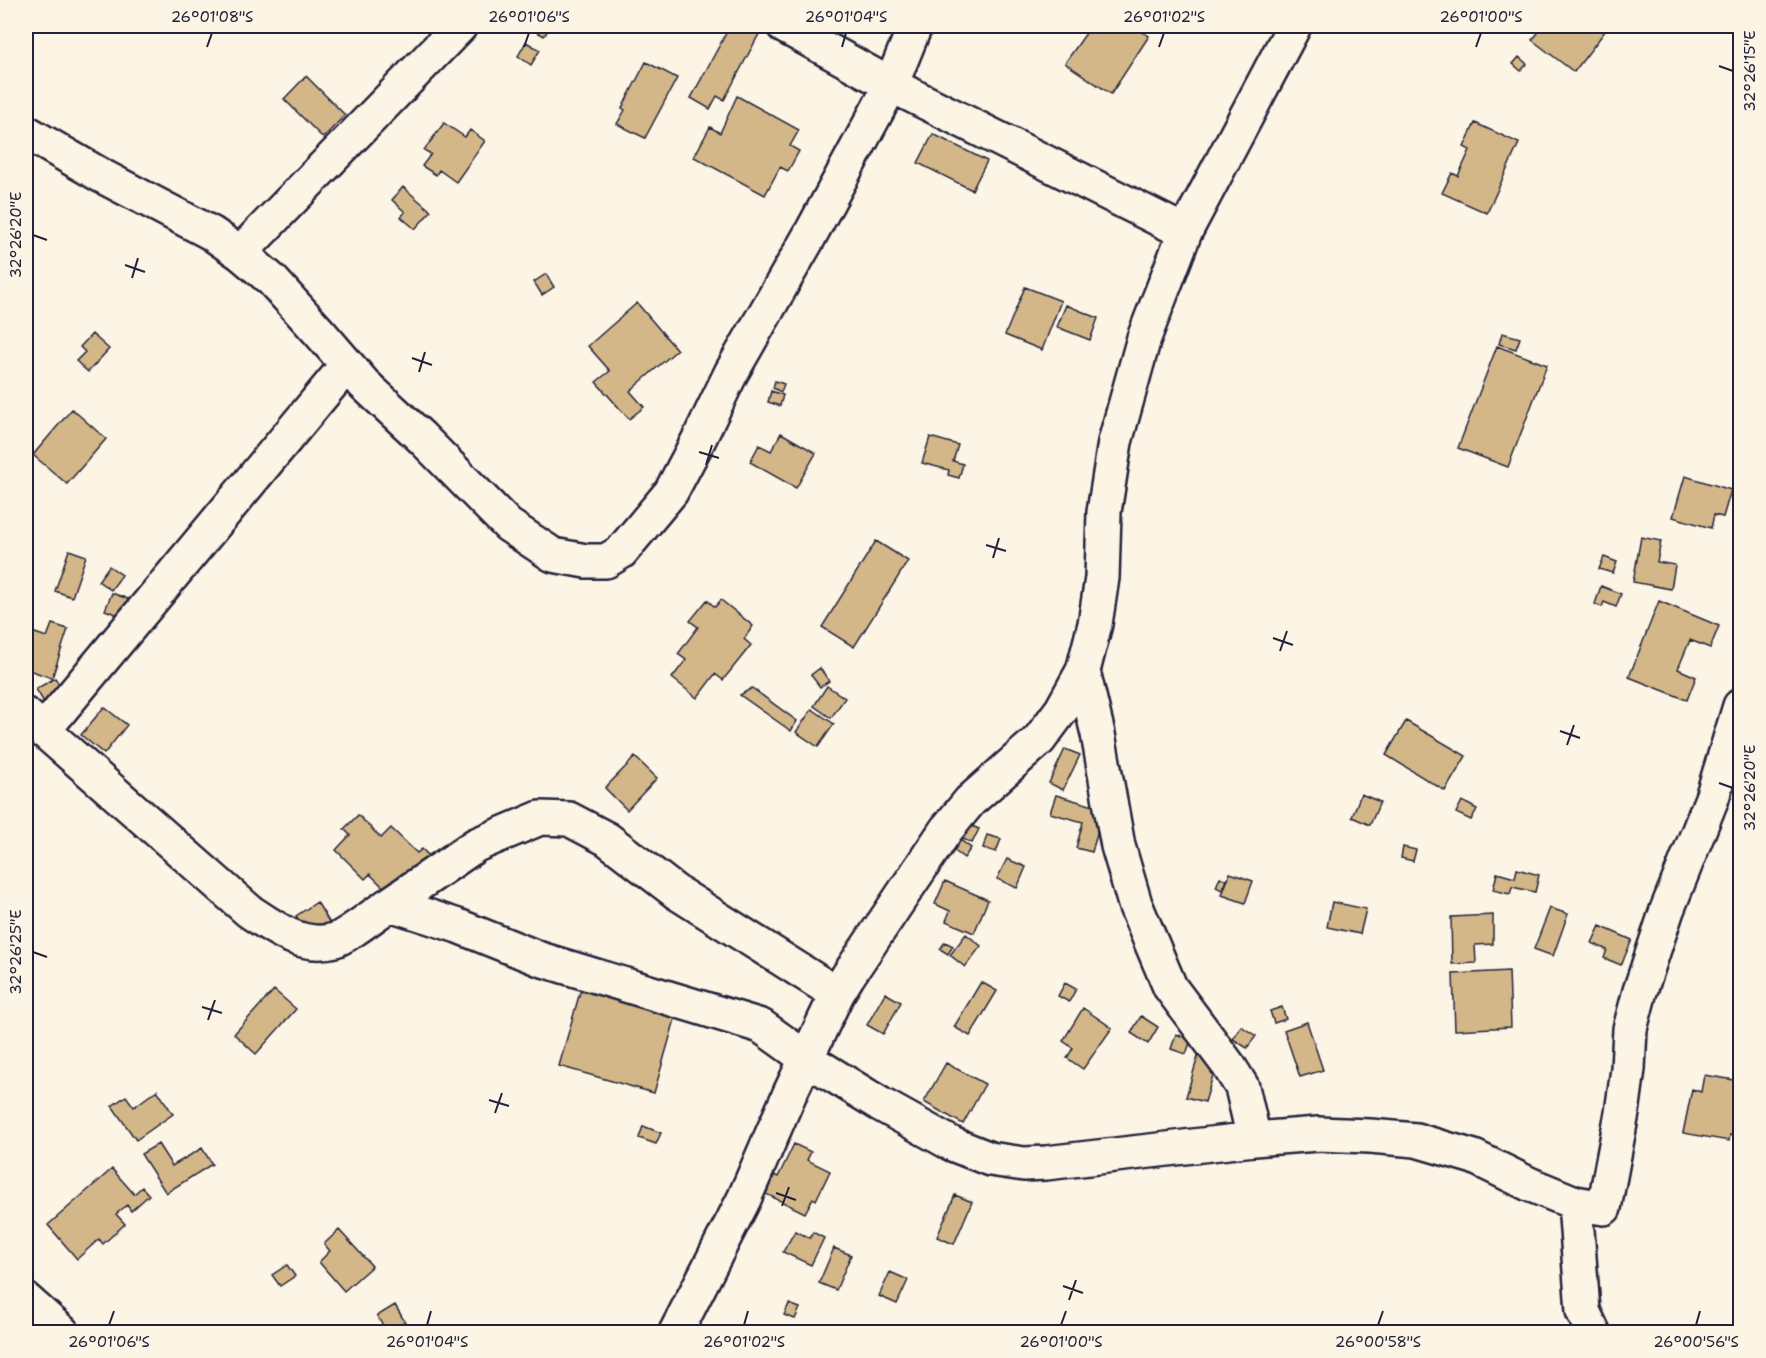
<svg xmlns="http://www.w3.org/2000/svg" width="1766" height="1358" viewBox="0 0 1766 1358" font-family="'Shantell Sans',sans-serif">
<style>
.building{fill:#d4b788;stroke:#22223b;stroke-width:1.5}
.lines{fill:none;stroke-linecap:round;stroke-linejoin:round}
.minor-casing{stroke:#22223b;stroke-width:38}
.minor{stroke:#fcf5e5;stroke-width:33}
.ticks{fill:none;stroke:#22223b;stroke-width:2}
.neatline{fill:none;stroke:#22223b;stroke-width:2}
.ticks-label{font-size:15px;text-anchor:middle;fill:#22223b}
</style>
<rect width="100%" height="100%" fill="#fcf5e5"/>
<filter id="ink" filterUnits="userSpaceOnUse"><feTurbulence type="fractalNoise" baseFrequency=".0167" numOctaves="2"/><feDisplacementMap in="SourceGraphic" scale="12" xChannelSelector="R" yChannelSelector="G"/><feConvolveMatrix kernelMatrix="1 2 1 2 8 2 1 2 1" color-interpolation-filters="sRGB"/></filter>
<g filter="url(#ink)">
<path class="building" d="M527,26h24l-7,10z
M730,26h13l16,8 -35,66 -7,-4 -7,13 -19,-11z
M1091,26h42l16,10 -38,58 -46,-31z
M1537,26h72l-35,46 -42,-32 6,-7 -4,-4z
M526,42l14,8 -9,15 -13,-9z
M1519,57l8,7 -6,7 -8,-7z
M646,62l31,16 -32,60 -28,-14 8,-14 -3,-2z
M306,76l39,39 -22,23 -39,-39z
M737,96l62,34 -9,16 9,5 -11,20 -8,-4 -15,28 -71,-38 16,-30 10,6z
M444,123l21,14 5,-7 15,11 -29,41 -17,-12 -3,5 -14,-9 9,-12 -7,-4z
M1475,123l44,20 -32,70 -45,-20 10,-20 6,3 12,-26 -6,-3z
M933,134l54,27 -15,29 -54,-27z
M403,187l28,24 -16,18 -14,-12 4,-5 -13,-12z
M546,274l8,13 -12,8 -8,-13z
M1025,287l36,14 -19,49 -37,-15z
M637,303l40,47 -47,41 14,16 -15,12 -33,-37 14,-11 -22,-25z
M1066,305l32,13 -8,22 -33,-13z
M1502,333l18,5 -4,11 -17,-5z
M92,334l17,15 -21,23 -12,-11 9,-9 -5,-5z
M1497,346l50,19 -39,102 -50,-19z
M775,381l9,3 -3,8 -8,-4z
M771,391l12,4 -3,11 -12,-4z
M72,409l34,30 -39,45 -34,-29z
M781,433l35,20 -20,35 -46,-26 9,-17 12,6z
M930,437l28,8 -5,16 10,3 -4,14 -11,-3 1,-5 -27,-7z
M1685,476l46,14 -8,27 -9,-2 -3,13 -38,-11z
M1641,537l20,4 -4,21 18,3 -4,24 -38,-7z
M876,541l32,20 -54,86 -32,-20z
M69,550l17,6 -14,41 -17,-6z
M1604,557l13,5 -4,11 -14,-4z
M109,566l13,9 -11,15 -13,-9z
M1601,586l20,8 -5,13 -12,-5 -2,5 -7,-3z
M112,593l16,6 -7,17 -16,-6z
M707,600l8,7 6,-7 32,26 -9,13 7,6 -28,35 -8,-6 -18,24 -25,-20 14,-18 -8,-6 20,-27 -8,-6z
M1659,601l60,25 -9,22 -20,-8 -12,29 18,8 -9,23 -58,-23z
M52,624l16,5 -16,49 -26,-9v-39l21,7z
M820,668l9,13 -9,6 -9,-12z
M55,678l9,14 -19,12 -9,-15z
M827,686l18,12 -14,20 -17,-12z
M752,688l45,33 -6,10 -51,-36z
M104,707l23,18 -23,29 -23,-19z
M812,709l22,15 -16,23 -22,-15z
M1406,721l60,35 -21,35 -59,-36z
M1065,749l15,6 -17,35 -14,-7z
M635,757l22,21 -30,32 -22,-22z
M1361,794l19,8 -10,23 -18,-8z
M1056,795l48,14 -12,43 -16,-4 7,-26 -33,-9z
M1462,801l15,8 -6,11 -15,-7z
M358,815l23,23 10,-10 26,25 5,-4 13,13 -46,31 -19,-19 -5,5 -29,-29 14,-15 -6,-6z
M967,824l12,5 -7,14 -11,-5z
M987,835l14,4 -5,13 -13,-4z
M959,839l12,9 -7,10 -12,-9z
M1403,847l13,3 -3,11 -12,-3z
M1007,859l19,8 -9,21 -20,-9z
M1517,869l22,6 -4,17 -23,-5 -2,7 -17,-4 4,-17 18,5z
M1230,873l23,8 -8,22 -23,-8z
M1220,877l6,3 -4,10 -6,-3z
M945,881l43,19 -14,33 -28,-12 4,-10 -15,-7z
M317,902l14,23 -21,14 -14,-23z
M1332,902l34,7 -6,25 -33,-7z
M1550,908l18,6 -15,42 -19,-7z
M1493,915v29l-18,1 1,18 -24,1 -1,-47z
M1600,926l32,14 -11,25 -17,-7 3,-8 -15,-7z
M966,934l15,12 -16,21 -15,-12z
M945,942l8,4 -5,8 -8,-5z
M1509,971l2,56 -56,3 -2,-56z
M981,982l16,9 -27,45 -16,-9z
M1065,983l11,6 -7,13 -11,-6z
M582,985l95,27 -23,81 -95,-27z
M274,990l22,19 -40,45 -22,-20z
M885,993l16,9 -18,32 -16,-9z
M1282,1007l4,12 -12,4 -4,-12z
M1083,1008l29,20 -29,41 -16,-11 6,-10 -10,-7z
M1141,1016l17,11 -10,17 -17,-11z
M1307,1022l16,48 -23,7 -16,-47z
M1241,1026l15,10 -9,12 -14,-9z
M1176,1034l15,6 -5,14 -15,-5z
M1199,1053l19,6 -13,43 -19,-5z
M946,1063l39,21 -22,40 -39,-22z
M1704,1075l36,6v56l-10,-2 -1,6 -46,-8 9,-44 9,3z
M157,1090l16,24 -37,26 -24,-34 14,-10 8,11z
M643,1126l18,7 -5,11 -17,-6z
M158,1144l14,22 30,-18 10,16 -46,29 -25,-39z
M794,1144l17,8 -4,8 23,11 -14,29 -3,-2 -8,15 -39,-19 8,-19 4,2z
M112,1169l22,25 8,-7 7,8 -18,16 -4,-6 -11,9 9,10 -22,20 -4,-5 -22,20 -29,-34z
M955,1195l17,7 -18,42 -17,-7z
M339,1230l33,36 -28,25 -25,-29 11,-11 -6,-7z
M795,1231l15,7 3,-6 11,6 -13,27 -28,-13z
M834,1248l17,7 -15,35 -17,-7z
M287,1265l8,11 -15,10 -8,-11z
M890,1272l18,8 -11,24 -18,-8z
M789,1304l11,4 -5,11 -11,-4z
M395,1305l10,17 -18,10 -10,-16z"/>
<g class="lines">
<defs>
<path id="minor" d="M784,26l107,59 294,147
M26,132l76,44 109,57 29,20 32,27 48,53 44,51 58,54 86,87 45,30 33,6h20l15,-9 50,-60 28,-53 32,-66 78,-136 82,-152 24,-59
M240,253l220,-227
M1083,671l15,63 20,112 17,58 35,83 59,79 13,21 12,52
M26,715l223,196c27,18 53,38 86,29 11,-3 44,-29 55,-36l68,22 82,33 221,67 46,33 73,45 72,40 38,15 34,5 22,-1 208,-24 64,-5 52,2 46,4 58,17 55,27 46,19 29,5 18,-95 6,-44 2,-40 10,-38 27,-81 45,-112 28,-92
M43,731l304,-366
M390,904l86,-59 64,-27 29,1 38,20 69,53 161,102
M1575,1203l8,108 10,21
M26,1300l36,32
M676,1332l68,-133 46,-106 47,-99 11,-18 98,-146 24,-29 69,-61 23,-31 21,-38 12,-47 7,-46 2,-66 11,-70 29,-104 41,-106 109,-206"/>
</defs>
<use href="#minor" class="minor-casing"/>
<use href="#minor" class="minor"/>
</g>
</g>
<path class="ticks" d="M207,47l5,-14M524,47l5,-14M842,47l4,-14M1159,47l5,-14M1476,47l5,-14M1719,66l14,5M33,235l14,5M125,265l20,7M132,278l6,-20M412,358l20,7M419,372l6,-20M699,452l20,6M706,465l6,-20M986,545l20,6M993,558l6,-20M1273,638l20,7M1280,651l7,-20M1560,731l20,7M1567,745l7,-20M1719,783l14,5M33,952l14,5M202,1007l20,6M208,1020l7,-20M489,1100l20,6M495,1113l7,-20M776,1193l20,7M782,1206l7,-19M1063,1286l20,7M1069,1300l7,-20M109,1325l5,-14M427,1325l4,-14M744,1325l4,-14M1061,1325l5,-14M1378,1325l5,-14M1696,1325l4,-14"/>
<rect width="1766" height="1358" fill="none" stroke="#fcf5e5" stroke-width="66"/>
<rect x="33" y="33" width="1700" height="1292" class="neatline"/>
<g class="ticks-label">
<text x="212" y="22">26°01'08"S</text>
<text x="529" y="22">26°01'06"S</text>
<text x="846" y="22">26°01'04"S</text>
<text x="1164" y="22">26°01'02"S</text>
<text x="1481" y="22">26°01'00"S</text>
<text transform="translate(1750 71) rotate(-90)" y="5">32°26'15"E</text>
<text transform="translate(16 235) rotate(-90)" y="5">32°26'20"E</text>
<text transform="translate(1750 788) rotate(-90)" y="5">32°26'20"E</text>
<text transform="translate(16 952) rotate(-90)" y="5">32°26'25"E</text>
<text x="109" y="1347">26°01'06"S</text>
<text x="427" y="1347">26°01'04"S</text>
<text x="744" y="1347">26°01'02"S</text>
<text x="1061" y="1347">26°01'00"S</text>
<text x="1378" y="1347">26°00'58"S</text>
<text x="1696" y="1347">26°00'56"S</text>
</g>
</svg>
